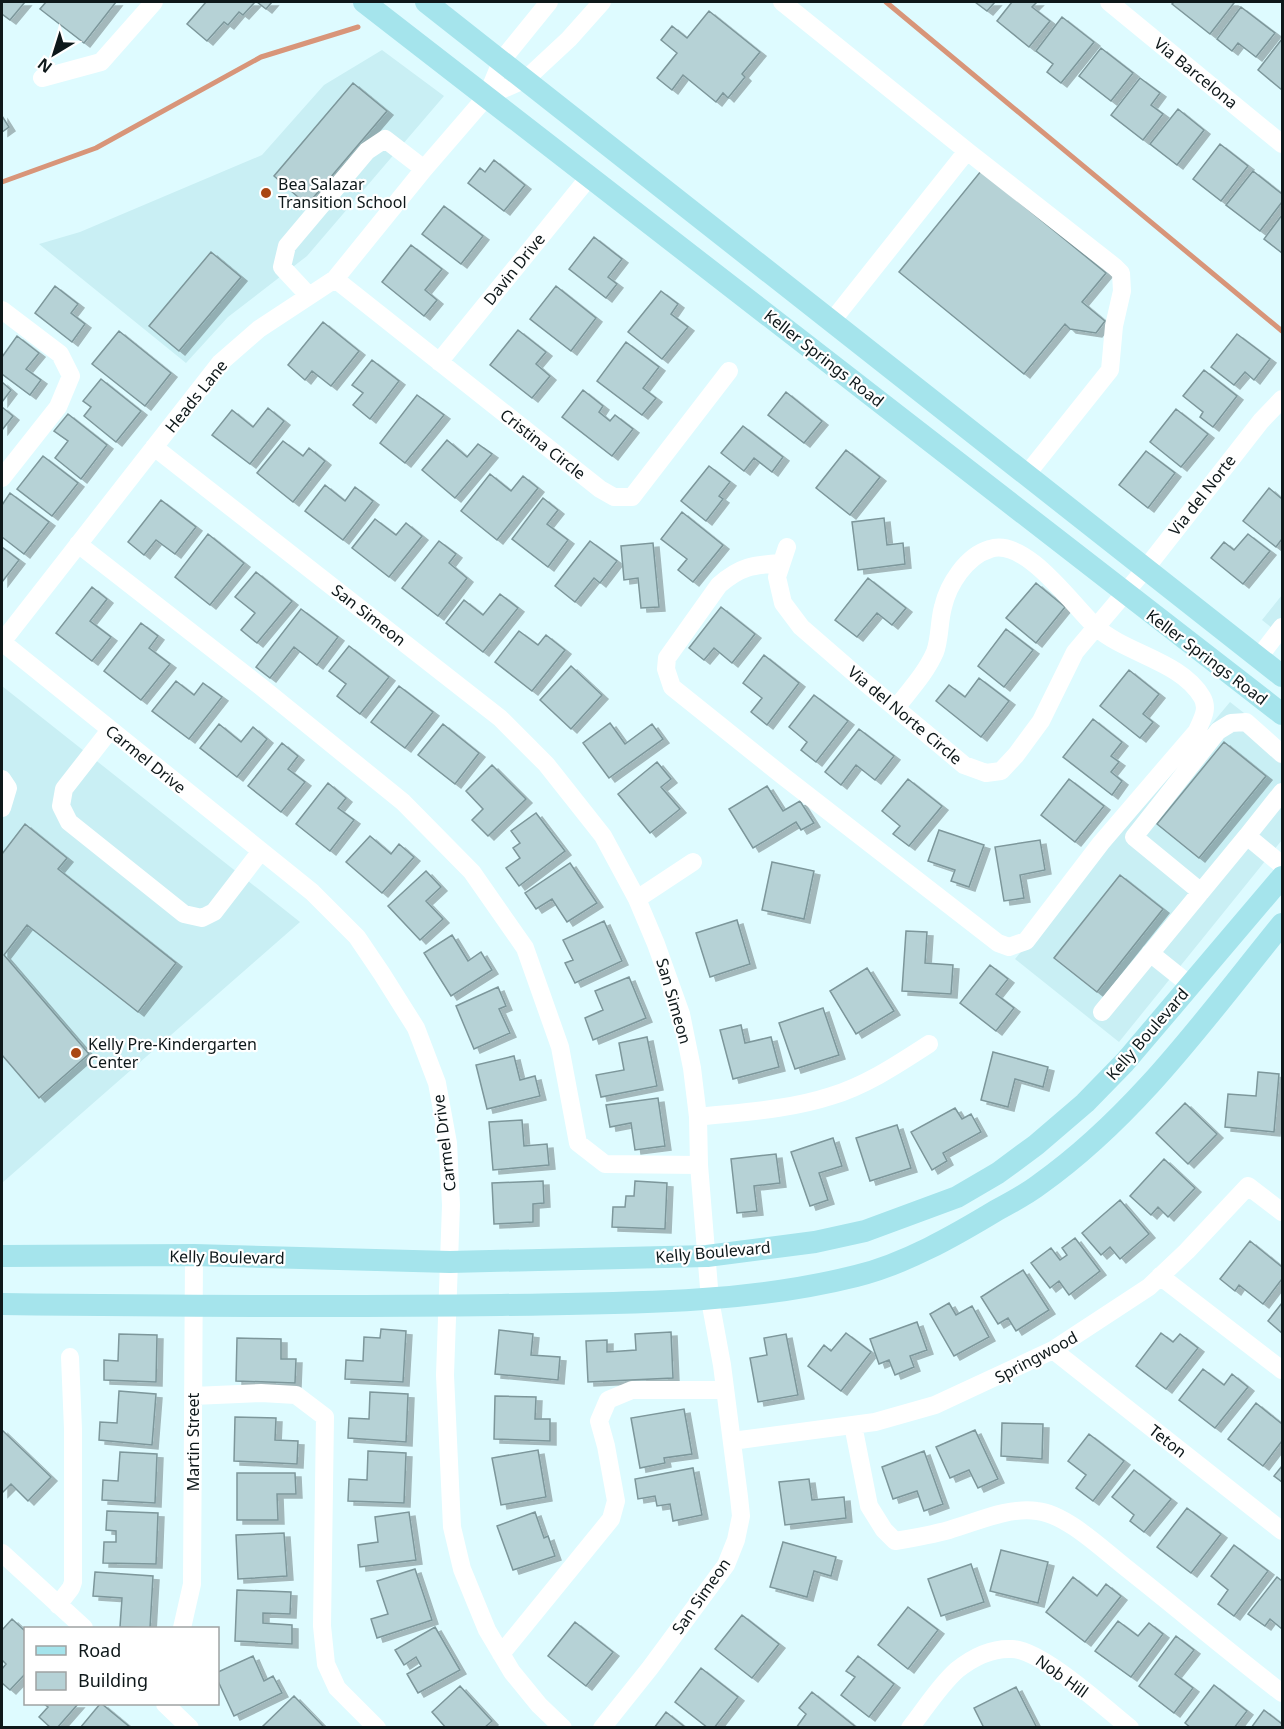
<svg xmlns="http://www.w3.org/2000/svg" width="1284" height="1729" viewBox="0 0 1284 1729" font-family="'Noto Sans',sans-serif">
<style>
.built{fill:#c9eff4}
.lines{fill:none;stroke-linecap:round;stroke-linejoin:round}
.stream{stroke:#d89579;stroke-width:5}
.building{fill:#b6d2d6;stroke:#7d979b;stroke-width:1.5;filter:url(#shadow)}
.minor{stroke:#fff;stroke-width:18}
.major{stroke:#a5e4ec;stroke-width:22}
.poi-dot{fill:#aa4612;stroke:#fff;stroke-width:2}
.labels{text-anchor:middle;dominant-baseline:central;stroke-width:4.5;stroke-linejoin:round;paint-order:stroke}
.street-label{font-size:16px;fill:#0e181a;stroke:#fff}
.poi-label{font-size:16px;fill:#0e181a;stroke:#fff;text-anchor:start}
</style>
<defs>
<filter id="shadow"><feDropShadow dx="6" dy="4" stdDeviation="0" flood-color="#0004"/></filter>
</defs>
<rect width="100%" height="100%" fill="#defbff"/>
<path class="built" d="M382,50l62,46 -137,160 -79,61 -42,46 -147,-119 41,-12 182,-77 62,-70z
M1282,595v41l-20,-16z
M2,686l298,236 -298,261z
M1230,702l52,41v97l-163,202 -104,-83z"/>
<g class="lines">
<path class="stream" d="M886,2l396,329
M2,182l94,-34 165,-91 97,-30"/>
</g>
<path class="building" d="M2,2h23l-15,18 -8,-6z
M46,2h70l-32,41 -44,-34z
M206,2h49l-12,13 -4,-3 -11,13 -4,-3 -17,19 -20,-17z
M257,2h15l-6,7z
M975,2h20l-8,9z
M1012,2h25l-5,5 18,14 -21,26 -32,-26z
M1174,2h58l2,1 -24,31 -38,-30z
M1241,7l34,26 -19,24 -18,-14 -6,8 -15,-12z
M709,11l51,41 -18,22 3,3 -17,21 -5,-5 -7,9 -33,-27 -11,15 -15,-12 20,-25 -16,-13 11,-14 15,12z
M1062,17l32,25 -33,41 -14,-11 6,-8 -17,-13z
M1282,39v51l-24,-20z
M1101,48l32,25 -22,28 -32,-25z
M1140,78l20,15 -9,12 12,9 -20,26 -32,-25z
M353,83l34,28 -80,94 -33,-29z
M1178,109l26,21 -27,35 -27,-21z
M2,116l7,11 -7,5z
M1220,144l28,22 -27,35 -28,-22z
M494,160l31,25 -21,26 -36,-28 12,-15 5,4z
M981,171l125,102 -24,29 23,19 -9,12 -26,-4 -5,-5 -41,50 -125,-102z
M1253,171l29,23v8l-22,29 -34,-26z
M444,206l39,30 -22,28 -39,-30z
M1282,215v38l-18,-14z
M594,237l28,22 -14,18 9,7 -11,14 -37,-29z
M411,245l31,24 -17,21 12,10 -13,16 -42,-34z
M211,252l30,25 -62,74 -30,-25z
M55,286l23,18 -7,9 14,11 -13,18 -37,-29z
M556,286l40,32 -25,33 -41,-32z
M661,291l17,13 -7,10 17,13 -26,32 -34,-27z
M323,322l36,29 -28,35 -19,-15 -7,9 -17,-15z
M518,330l28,22 -10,12 14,12 -18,22 -42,-33z
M119,331l52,42 -26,33 -53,-42z
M1237,334l33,25 -16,21 -9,-8 -11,13 -23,-18z
M17,336l22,17 -13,16 15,11 -11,15 -28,-21v-17z
M626,342l33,25 -16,21 13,10 -14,17 -45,-34z
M372,360l27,21 -29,38 -17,-14 10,-12 -11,-8z
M1204,370l33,26 -24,31 -13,-10 3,-5 -20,-16z
M101,379l40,32 -25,31 -32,-26 7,-9 -8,-6z
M2,382l9,8 -9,12z
M583,390l20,16 -4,6 11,9 5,-6 18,14 -21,27 -50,-39z
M786,392l36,29 -18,22 -36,-28z
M417,395l27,20 -39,48 -25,-20z
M2,407l11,9 -11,14z
M268,408l16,13 -34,43 -38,-29 20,-25 21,17z
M1176,409l32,25 -27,33 -31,-25z
M68,414l39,31 -26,34 -26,-21 13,-17 -14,-10z
M743,426l40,31 -11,15 -18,-14 -10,13 -23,-18z
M447,440l20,17 11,-13 14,10 -37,44 -33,-28z
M283,441l20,15 6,-8 16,13 -32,41 -36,-29z
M846,450l34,27 -30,38 -34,-27z
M1146,451l29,22 -27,35 -29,-23z
M43,456l35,27 -26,33 -35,-27z
M709,466l21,16 -11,14 4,3 -17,22 -25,-20z
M490,474l21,17 12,-15 15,12 -41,52 -36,-29z
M325,485l20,16 10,-14 18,14 -30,39 -38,-29z
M1269,488l13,11v40l-6,8 -33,-26z
M10,493l39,29 -25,32 -22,-17v-32z
M543,498l15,12 -11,14 21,16 -20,27 -36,-28z
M161,500l35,27 -21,27 -19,-14 -12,15 -16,-13z
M682,512l41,33 -30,37 -15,-12 9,-11 -26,-20z
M884,518l3,27 16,-2 2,21 -47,6 -6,-48z
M375,519l21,16 10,-12 16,13 -33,41 -37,-29z
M208,534l36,29 -34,42 -35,-28z
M1248,534l22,17 -27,33 -32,-26 13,-16 10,8z
M439,541l17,13 -7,9 18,15 -29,38 -36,-28z
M590,541l27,20 -17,22 -6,-5 -19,24 -20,-16z
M653,543l6,64 -18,1 -3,-30 -14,2 -3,-34z
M2,547l17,13 -17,22z
M256,572l36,29 -35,42 -16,-13 14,-17 -20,-16z
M868,578l38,30 -14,17 -15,-12 -20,24 -22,-17z
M1036,583l29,24 -29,36 -30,-25z
M92,587l15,12 -17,22 21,16 -19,24 -36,-28z
M500,594l18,14 -35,44 -37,-29 18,-23 19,15z
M721,607l34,27 -23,29 -18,-15 -10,12 -15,-12z
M301,609l37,28 -21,28 -23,-18 -24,31 -14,-11z
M141,623l17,13 -9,12 21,16 -29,36 -37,-29z
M1006,629l27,21 -29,37 -26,-21z
M519,631l19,14 8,-10 19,15 -33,41 -37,-29z
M349,646l40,31 -29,37 -23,-18 9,-12 -17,-13z
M764,655l35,28 -32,42 -16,-13 11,-14 -19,-15z
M571,666l31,29 -31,34 -31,-29z
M1129,670l30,24 -16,20 10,8 -13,16 -40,-32z
M979,678l30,23 -28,36 -45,-36 13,-16 16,12z
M176,681l18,14 9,-12 19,14 -33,42 -37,-28z
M399,686l34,26 -28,36 -34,-26z
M814,695l34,26 -32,41 -15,-12 6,-8 -18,-15z
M1093,719l29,23 -11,14 8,6 -8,10 11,9 -10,14 -49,-38z
M610,723l15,21 27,-20 11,15 -54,39 -26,-35z
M219,724l22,18 12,-15 14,12 -30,38 -37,-29z
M443,724l36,29 -24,31 -37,-29z
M859,729l35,27 -19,24 -19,-15 -15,20 -16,-13z
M1224,742l42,34 -67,82 -42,-34z
M282,743l16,13 -10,13 17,13 -24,30 -33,-26z
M657,762l14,17 -10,8 19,22 -30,24 -32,-39z
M492,765l34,34 -38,37 -16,-16 11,-11 -17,-18z
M908,779l34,27 -33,40 -16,-12 7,-8 -18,-15z
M1069,779l35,27 -29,36 -34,-27z
M328,783l18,15 -8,10 16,12 -24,31 -34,-27z
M767,786l16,25 17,-10 14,22 -13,7 -5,-8 -43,26 -24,-39z
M536,813l29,38 -46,35 -13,-18 14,-10 -7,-10 7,-5 -9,-12z
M25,824l42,34 -9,11 118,94 -38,49 -111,-87 -23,30 85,99 -50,44 -37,-43v-201z
M939,830l45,15 -15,42 -18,-6 4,-11 -27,-9z
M370,836l21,18 8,-10 15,13 -32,36 -36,-31z
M1040,840l5,30 -25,5 4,23 -20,3 -9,-54z
M772,862l42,9 -10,48 -42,-9z
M570,863l27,40 -30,19 -15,-23 -16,10 -11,-16z
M426,871l15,16 -15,14 17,18 -23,21 -32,-34z
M1120,875l43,34 -66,83 -43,-34z
M737,920l13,44 -40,13 -14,-44z
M604,921l18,40 -47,22 -10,-20 8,-3 -10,-20z
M906,931l21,1 -2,31 28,2 -2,29 -49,-3z
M452,935l16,26 13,-9 11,18 -41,26 -27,-43z
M990,965l18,14 -12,15 18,14 -18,23 -36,-28z
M867,968l27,43 -38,23 -26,-43z
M629,977l17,41 -53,22 -8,-22 18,-8 -8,-19z
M498,987l8,19 -7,3 11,24 -36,16 -18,-43z
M823,1008l16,47 -44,14 -16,-46z
M741,1025l4,18 26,-6 8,30 -46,12 -13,-49z
M647,1037l10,49 -56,11 -5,-22 28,-5 -5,-27z
M993,1052l55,15 -5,20 -28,-8 -7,28 -27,-7z
M514,1056l6,24 15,-4 5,20 -53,13 -11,-44z
M1258,1072l21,2 -5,58 -49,-5 3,-33 28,2z
M658,1098l7,48 -30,4 -4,-27 -21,4 -4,-22z
M1185,1103l32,31 -29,30 -32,-31z
M955,1108l7,11 9,-5 10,18 -38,21 4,8 -15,9 -21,-38z
M522,1120l2,26 23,-2 2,21 -56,5 -4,-48z
M897,1125l14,43 -41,13 -14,-43z
M833,1138l9,28 -23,7 9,27 -18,6 -19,-54z
M776,1154l4,29 -26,3 3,25 -20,2 -6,-54z
M1164,1159l31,29 -27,29 -10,-10 -7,8 -21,-19z
M543,1181l1,22 -11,1v18l-39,2 -2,-41z
M635,1181l32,2 -2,46 -53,-2 1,-20h12l1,-11h8z
M1120,1200l29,34 -29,25 -10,-12 -9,8 -19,-22z
M1075,1238l25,33 -31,24 -10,-14 -9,7 -19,-25 20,-15 9,12 7,-5 -5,-7z
M1250,1241l32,26v12l-19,25 -24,-19 -4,6 -15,-12z
M1023,1270l26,40 -33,21 -8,-13 -10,6 -17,-27z
M949,1303l7,12 16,-9 17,31 -35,19 -24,-42z
M1282,1303v30l-14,-12z
M917,1322l10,28 -17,6 4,11 -19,8 -6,-15 -10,4 -9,-25z
M381,1329l25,2 -3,51 -58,-3 1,-19 17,1 1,-24 16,1z
M499,1330l34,4 -2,21 29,2 -2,23 -63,-6z
M671,1332l2,46 -85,4 -2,-41 21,-1v12l29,-2 -1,-16z
M846,1333l25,19 -30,39 -33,-25 16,-21 7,6z
M1161,1333l12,9 7,-8 18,14 -32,41 -30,-23z
M119,1334l38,1 -1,47 -52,-2v-20l14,1z
M786,1334l12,61 -40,7 -8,-44 17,-3 -3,-17z
M237,1338l44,1v20h15l-1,24 -59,-2z
M1203,1369l21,16 8,-11 16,13 -33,41 -36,-28z
M119,1391l37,3 -4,51 -53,-5 1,-18 17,1z
M370,1392l38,2 -2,48 -58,-4 1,-20 20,1z
M495,1396l41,1 -1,22h15v22l-56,-2z
M1256,1403l26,21v17l-19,25 -35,-27z
M684,1409l8,45 -28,4 1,5 -25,5 -9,-50z
M235,1417l41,1 -1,22 23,1 -1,23 -63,-3z
M1002,1423l41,1 -1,35 -41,-3z
M2,1430l49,47 -23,24 -17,-17 -9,9z
M975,1430l23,49 -20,9 -9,-18 -19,8 -14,-31z
M1089,1434l35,27 -31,40 -17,-13 10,-13 -18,-14z
M538,1450l8,47 -45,8 -9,-47z
M368,1451l38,2 -2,50 -56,-2 1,-22 18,1z
M924,1451l19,53 -19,7 -7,-20 -24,8 -11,-32z
M120,1452l37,2 -2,49 -53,-3 1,-20 15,1z
M1282,1466v16l-8,-6z
M693,1468l9,47 -29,6 -3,-17 -13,2 -2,-10 -17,3 -3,-20z
M1134,1470l37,29 -27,33 -14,-11 4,-6 -22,-18z
M237,1473h58l1,21h-19l1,26h-41z
M809,1479l3,21 32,-3 2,21 -61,7 -6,-43z
M1187,1508l34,26 -30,39 -34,-26z
M107,1511l51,2 -2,51 -53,-1 1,-21h12v-11l-10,-1z
M409,1512l7,48 -56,7 -2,-22 20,-3 -3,-25z
M535,1512l9,26 4,-2 7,20 -42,14 -16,-44z
M284,1533l3,43 -49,3 -2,-44z
M783,1542l53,15 -5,19 -17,-5 -7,26 -37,-10z
M1234,1545l34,26 -34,45 -16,-12 10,-14 -17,-14z
M1001,1550l47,12 -10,41 -48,-12z
M971,1564l13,38 -43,14 -13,-37z
M415,1569l17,51 -55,18 -6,-19 17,-5 -11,-33z
M95,1572l58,4 -3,52 -30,-1 2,-29 -29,-2z
M1073,1577l24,19 9,-12 15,12 -36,46 -39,-30z
M1277,1577l5,4v48l-12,-10 -5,7 -17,-12z
M237,1590l54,2 -1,22 -27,-1v10l29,2v19l-57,-3z
M908,1607l30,23 -30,39 -30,-24z
M742,1615l37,29 -27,34 -37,-29z
M12,1619l14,13v41l-16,17 -8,-7v-14l4,-5 -4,-4v-30z
M1118,1621l20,15 11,-13 14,11 -32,43 -36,-26z
M575,1622l38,30 -27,34 -38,-30z
M435,1627l25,43 -42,23 -11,-19 14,-8 -5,-9 -12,8 -9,-15z
M1176,1636l18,14 -19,24 18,14 -19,25 -35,-27z
M253,1656l11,25 9,-5 9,17 -48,23 -16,-35v-9z
M858,1656l36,28 -25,33 -28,-22 14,-18 -9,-6z
M701,1668l37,29 -24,31h-6l-33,-26z
M1214,1685l33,26 -13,17h-43l-6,-5z
M460,1686l32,35 -8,7h-38l-14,-16z
M1016,1687l21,41h-53l-10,-20z
M812,1692l45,36h-61l10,-14 -7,-6z
M294,1696l30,31 -63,1z
M44,1704h34l-21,24h-6l-12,-11 9,-10z
M100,1704h2l29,24h-51z
M1264,1710l18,14v4h-31z
M666,1712l20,16h-32z"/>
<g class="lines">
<path class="minor" d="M782,2l185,149 -135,170
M1109,2l173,142
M42,78l59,-16 53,-60
M487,96l39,-17 43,-40 33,-37
M967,151l148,116 6,6 1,18 -8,35 -4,44 -83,104
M335,279l265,210 14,8h18l97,-126
M309,296l-27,-29 5,-21 80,-95 18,-12 39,30
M2,310l58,44 11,22 -13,31 -56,71
M439,362l151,-186
M154,447l346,271 46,46 57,72 34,63 19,45 25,70 11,54 6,49 1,48 11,135 12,65 17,132 2,19 -5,24 -10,25 -76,103 -48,60
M78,544l182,142 143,116 69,70 53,76 35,99 18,96 27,21 94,1
M787,547l-10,30 6,26 18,24 61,53 102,85 22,8 15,-2 15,-16 25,-34 34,-69 71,-84 115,-147 21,-22
M781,563c-28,2 -40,3 -62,22l-52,73 -1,11 6,18 111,89 215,167 11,4 17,-6 75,-98 96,-112c5,-12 12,-22 5,-34 -21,-36 -76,-43 -106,-70 -23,-21 -70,-90 -106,-78 -24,7 -42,36 -47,58 -4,14 -3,32 -8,45 -9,21 -26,39 -39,56
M2,642l310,250 45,45 25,37 34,54 21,55 11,60 3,62 -6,170 7,152 10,42 25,61 25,42 27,33 24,23
M2,642l218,-279 39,-34 76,-50 89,-110 63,-73 15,-36 47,-58
M1259,657l23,-30
M110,730l-46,59 -3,17 8,16 115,92 18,4 12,-6 47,-61
M2,779l6,9 -6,20
M1247,836l35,-44
M1201,892l-67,-55 84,-106 13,-8 15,-1 36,32
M637,899l56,-37
M1150,953l40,32
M1102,1012l145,-176 35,29
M698,1117c44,-5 90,-7 133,-21 36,-11 67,-32 98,-52
M1160,1276l122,94
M1053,1350l229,181
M193,1396l68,-3 35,2 29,22 -3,209 4,38 11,24 40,40
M853,1425l16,81 15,24 11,11c18,-3 36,-6 54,-11 28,-8 58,-23 88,-19 29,3 65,38 88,56 53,42 104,85 157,126
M732,1441l143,-19 60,-17 118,-55 96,-63 38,-36 61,-65 34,26
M2,1553l82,75
M58,1605l13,-17 2,-6v-153l-3,-72
M182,1628l10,-44 2,-329
M501,1654l110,-135 5,-18 -10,-55 -7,-25 9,-21 24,-10h93
M165,1704l25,24
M910,1728c15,-19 29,-42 47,-58 15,-12 35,-22 55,-21 30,1 93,59 118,79"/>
<path class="major" d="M364,2l918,712
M426,2l856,674
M2,1256l192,-1 256,7 257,-6 108,-14 50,-11 92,-34 41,-24 38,-28 49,-42 40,-41 157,-185
M2,1304c166,2 332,3 499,1 119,-2 239,0 355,-29 49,-12 98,-40 141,-66 15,-8 30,-16 43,-26 97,-69 168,-169 242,-260"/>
</g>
<g class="poi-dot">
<circle cx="266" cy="193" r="6"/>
<circle cx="76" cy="1053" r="6"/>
</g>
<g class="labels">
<g class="street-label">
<text transform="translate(1196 73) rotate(39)">Via Barcelona</text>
<text transform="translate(514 269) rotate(-51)">Davin Drive</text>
<text transform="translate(824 358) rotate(38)">Keller Springs Road</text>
<text transform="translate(196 396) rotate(-51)">Heads Lane</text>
<text transform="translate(543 444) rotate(38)">Cristina Circle</text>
<text transform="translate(1202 495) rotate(-52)">Via del Norte</text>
<text transform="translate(369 615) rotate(38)">San Simeon</text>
<text transform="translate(1207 657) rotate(37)">Keller Springs Road</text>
<text transform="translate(905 715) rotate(40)">Via del Norte Circle</text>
<text transform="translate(146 759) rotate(39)">Carmel Drive</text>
<text transform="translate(674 1001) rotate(74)">San Simeon</text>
<text transform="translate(1147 1034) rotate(-49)">Kelly Boulevard</text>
<text transform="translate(444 1143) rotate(-97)">Carmel Drive</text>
<text transform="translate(713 1252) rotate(-5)">Kelly Boulevard</text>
<text transform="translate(227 1257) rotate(1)">Kelly Boulevard</text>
<text transform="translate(1036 1357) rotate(-28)">Springwood</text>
<text transform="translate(1168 1441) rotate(38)">Teton</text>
<text transform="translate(193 1442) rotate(-90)">Martin Street</text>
<text transform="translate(701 1596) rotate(-55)">San Simeon</text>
<text transform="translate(1062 1676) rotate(36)">Nob Hill</text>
</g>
<g class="poi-label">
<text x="278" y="184">Bea Salazar<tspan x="278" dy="18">Transition School</tspan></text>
<text x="88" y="1044">Kelly Pre-Kindergarten<tspan x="88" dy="18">Center</tspan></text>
</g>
</g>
<rect width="1284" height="1729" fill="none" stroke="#0e181a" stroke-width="6"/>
<rect x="24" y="1627" width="195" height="78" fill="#ffffff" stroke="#9fa3a3" stroke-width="1.5"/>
<rect x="36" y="1646" width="30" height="9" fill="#a5e4ec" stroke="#9fa3a3" stroke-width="1.5"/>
<text x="78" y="1657" font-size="18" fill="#0e181a">Road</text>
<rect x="36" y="1672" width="30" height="18" fill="#b6d2d6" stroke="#9fa3a3" stroke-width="1.5"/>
<text x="78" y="1687" font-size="18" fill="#0e181a">Building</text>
<g transform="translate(54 54) rotate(218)" stroke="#ffffff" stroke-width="4.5" paint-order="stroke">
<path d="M0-4.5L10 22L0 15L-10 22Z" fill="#0e181a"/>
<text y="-9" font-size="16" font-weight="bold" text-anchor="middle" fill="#0e181a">N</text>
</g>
</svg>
